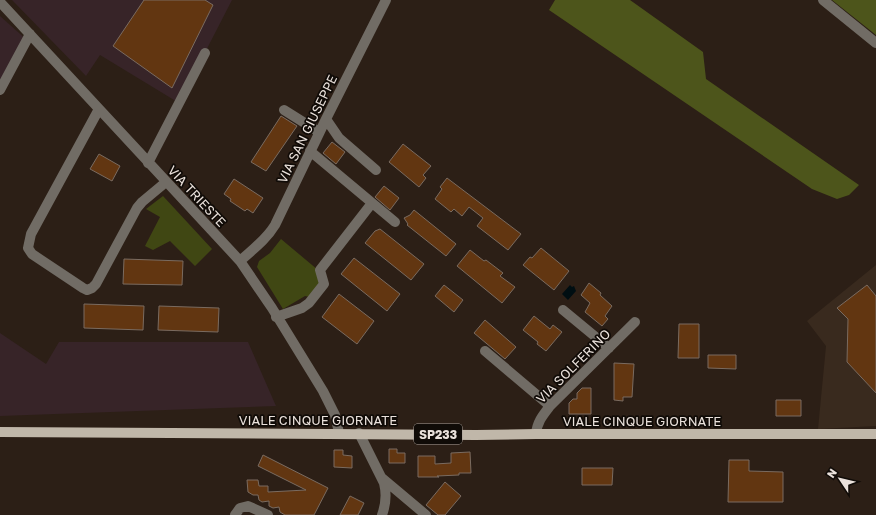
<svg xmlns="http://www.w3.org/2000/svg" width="876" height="515" viewBox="0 0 876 515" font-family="'Golos Text',sans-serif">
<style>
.commercial{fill:#392a1e}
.industrial{fill:#372428}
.green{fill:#404713}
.forest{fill:#4d551b}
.water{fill:#000e12}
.building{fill:#623611;stroke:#7a6b60}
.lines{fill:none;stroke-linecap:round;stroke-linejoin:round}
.minor{stroke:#716c65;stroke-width:10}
.major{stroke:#c0b7a9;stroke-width:10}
.labels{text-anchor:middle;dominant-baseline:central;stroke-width:3.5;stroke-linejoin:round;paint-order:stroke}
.shield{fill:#100b07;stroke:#a9a19b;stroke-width:1}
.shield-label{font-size:12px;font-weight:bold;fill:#eae1db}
.street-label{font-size:13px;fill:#eae1db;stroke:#100b07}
</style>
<rect width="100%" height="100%" fill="#2c1f16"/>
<path class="commercial" d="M876,265v161l-58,3 8,-83 -19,-25z"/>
<path class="industrial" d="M12,0h220l-53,103 -79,-48 -14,21z
M0,16l28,25 -28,52z
M0,333l46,31 13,-22h189l28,64 -276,10z"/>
<path class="green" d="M163,196l49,53 -17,17 -25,-25 -17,9 -8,-4 15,-29 -14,-8z
M281,239l37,31 3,13 -11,14 -5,-1 -22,13 -26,-42 2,-6 11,-8z"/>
<path class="forest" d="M555,0h75l73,52 3,27 153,106 -10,10 -12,4 -25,-10 -263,-179z
M832,0h44v35z"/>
<path class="water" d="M570,285l2,2 2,-1 2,5 -8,9 -6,-6z"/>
<path class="building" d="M144,0h61l8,5 -41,83 -59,-42z
M281,116l16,10 -31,45 -15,-9z
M332,142l13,10 -9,12 -13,-11z
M403,144l28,22 -8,9 3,3 -7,9 -30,-25z
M99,154l21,12 -8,15 -22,-12z
M447,178l74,56 -13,16 -31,-24 6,-8 -14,-11 -7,9 -8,-7 -3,3 -16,-13 7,-10 -2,-2z
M234,179l29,19 -10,15 -6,-4 -2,2 -15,-10 1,-2 -7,-5z
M384,186l15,12 -9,12 -15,-13z
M414,210l42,34 -10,12 -39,-31 1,-1 -4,-6 6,-3z
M380,229l44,35 -13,16 -46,-37 10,-12z
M541,248l28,23 -15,19 -31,-25 7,-8 2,1z
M470,250l14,11 2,-1 17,13 -3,3 15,11 -13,16 -45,-37z
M354,258l46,36 -13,17 -46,-37z
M124,259l59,2 -1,24 -59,-1z
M589,283l12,10 -1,2 12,11 -7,10 3,3 -6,7 -17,-14 5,-9 -9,-8z
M444,285l19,15 -9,12 -19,-16z
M867,285l9,11v97l-29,-31 1,-43 -11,-11z
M339,294l35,27 -17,23 -35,-27z
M84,304l60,2 -1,24 -59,-2z
M159,306l60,2 -1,24 -60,-2z
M534,316l16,13 3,-4 9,7 -16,19 -9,-7 1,-2 -15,-12z
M485,320l31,27 -11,12 -31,-26z
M679,324h20v34h-21z
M708,355h28v14l-28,-1z
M614,363l20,1 -2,33h-9v4l-9,-1z
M582,388h9v26h-22v-11l4,-4h4v-6z
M776,400h25v16h-25z
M389,449h8v4h8v10h-16z
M334,450h9v5l9,1v12l-18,-1z
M470,452l1,21h-12v2l-22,1 2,1h-21v-21h17v8l16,-1v-10z
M263,455l65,33 -14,27h-29l-5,-3 -1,-5 -6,1 -4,-2v-5l-7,1 -3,-2 -1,-5h-5l-5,-3 -1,-12h11l1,6h9v6l38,-2 -48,-24z
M729,460h20v11l34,1v30h-55z
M582,468h31l-1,17h-30z
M445,482l16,14 -16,19h-7l-12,-10z
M350,496l14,7 -6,12h-18z"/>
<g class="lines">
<path class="minor" d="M823,0l53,43
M0,2l240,259 32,47 51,83 12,24 4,18
M0,90l30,-56
M99,109l-68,125 -3,14 4,6 51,34 4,2 5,-2 4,-4 41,-76 5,-6 24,-20
M284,110l35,22
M326,119l13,19 37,32
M310,151l85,71
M148,163l57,-110
M240,261c12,-11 26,-21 35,-36l51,-106 60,-119
M563,310l46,38
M276,317l26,-9 7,-5 15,-19 -4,-14 52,-67
M485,351l65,55
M359,433l25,50c3,12 2,21 -2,32
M536,434c1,-12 7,-19 14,-28l85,-84
M382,478l44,37
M235,515l5,-7 8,-2 20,9"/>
<path class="major" d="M0,432l476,3 60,-1h340"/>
</g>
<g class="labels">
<rect class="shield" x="414" y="424" width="48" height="20" rx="3"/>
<g class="shield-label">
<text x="438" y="434">SP233</text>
</g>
<g class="street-label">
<text transform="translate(307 129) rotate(-64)">VIA SAN GIUSEPPE</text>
<text transform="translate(197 196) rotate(47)">VIA TRIESTE</text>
<text transform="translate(573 366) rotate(-45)">VIA SOLFERINO</text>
<text x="318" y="420">VIALE CINQUE GIORNATE</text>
<text x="642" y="421">VIALE CINQUE GIORNATE</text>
</g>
</g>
<g transform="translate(840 479) rotate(305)" stroke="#100b07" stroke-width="3" paint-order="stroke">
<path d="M0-3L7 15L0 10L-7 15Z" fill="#eae1db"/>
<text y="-6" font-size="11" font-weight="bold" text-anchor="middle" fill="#eae1db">N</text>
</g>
</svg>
